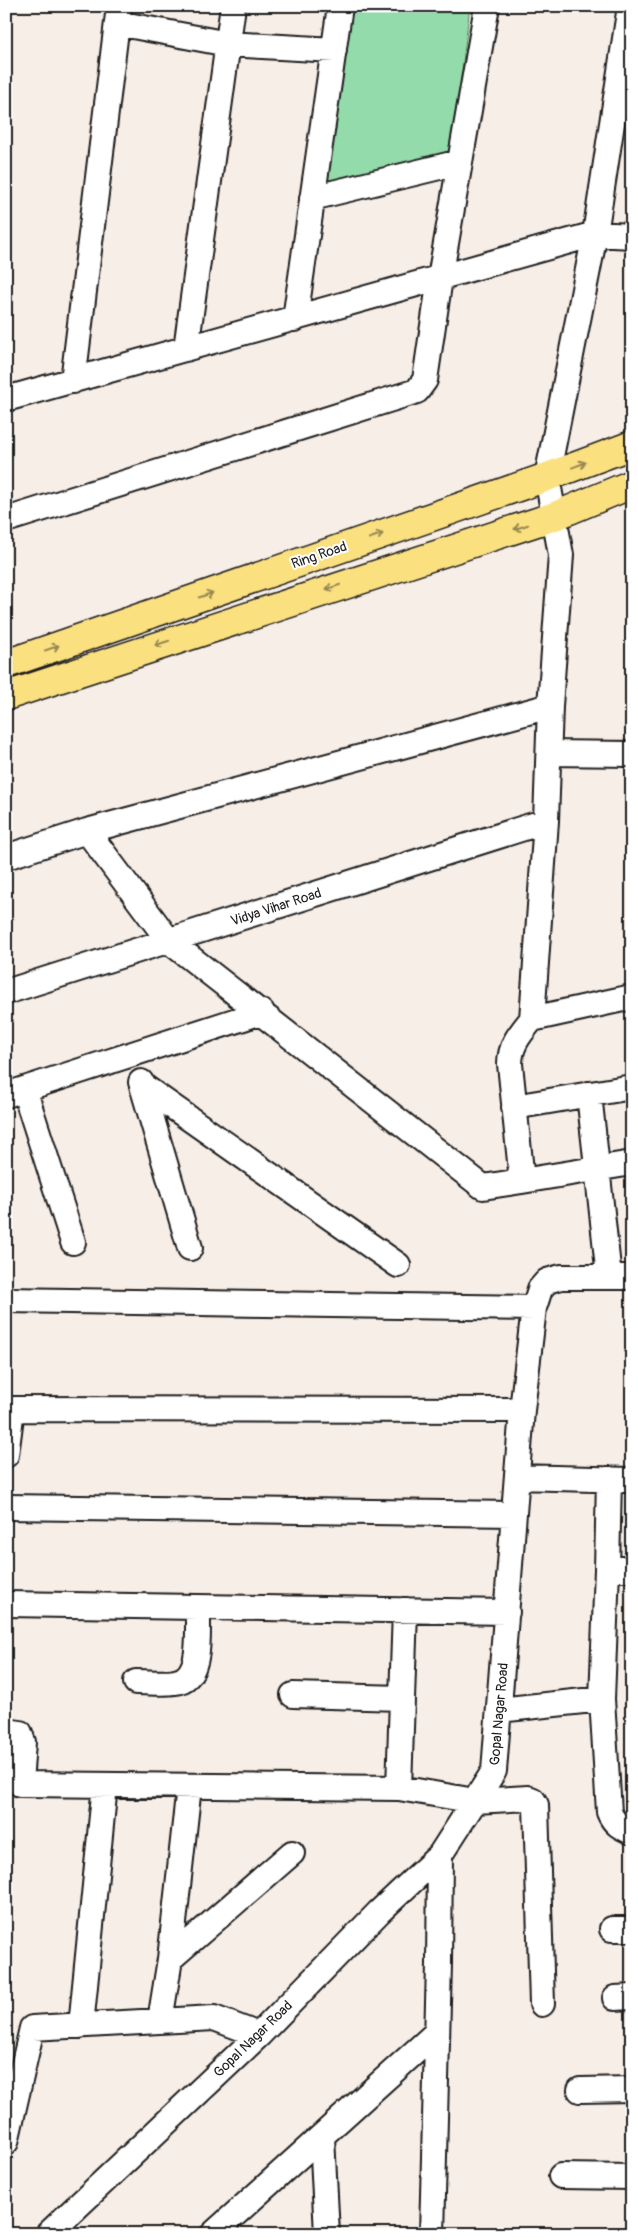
<svg xmlns="http://www.w3.org/2000/svg" width="638" height="2240" viewBox="0 0 638 2240" font-family="Pangolin,sans-serif">
<style>
.green{fill:#93dbaa;stroke:#587c63}
.lines{fill:none;stroke-linecap:round;stroke-linejoin:round}
.minor-casing{stroke:#1c1c1c;stroke-width:28}
.major-casing{stroke:#1c1c1c;stroke-width:31}
.minor{stroke:#fff;stroke-width:24}
.major{stroke:#fbe080;stroke-width:28}
.oneway{stroke:#978853}
.labels{text-anchor:middle;dominant-baseline:central;stroke-width:4;stroke-linejoin:round;paint-order:stroke}
.street-label{font-size:14px;fill:#1c1c1c;stroke:#fff}
</style>
<rect width="100%" height="100%" fill="#f7eee7"/>
<filter id="ink" filterUnits="userSpaceOnUse"><feTurbulence type="fractalNoise" baseFrequency=".02" numOctaves="2"/><feDisplacementMap in="SourceGraphic" scale="10" xChannelSelector="R" yChannelSelector="G"/><feConvolveMatrix kernelMatrix="1 2 1 2 8 2 1 2 1" color-interpolation-filters="sRGB"/></filter>
<g filter="url(#ink)">
<path class="green" d="M346,6h124l-18,144 -130,39z"/>
<g class="lines">
<defs>
<path id="minor" d="M117,23l111,21 106,6
M312,198l148,-36
M295,319l45,-313
M186,349l47,-343
M73,381l46,-375
M6,399l589,-165 37,2
M6,520l411,-129 8,-11 15,-102 47,-272
M549,753l83,1
M87,831l82,110 314,246 39,-6 -12,-117c0,-19 10,-30 22,-45l14,-198 4,-115 11,-151 -14,-78 48,-243 35,-228
M6,857l81,-26 463,-125
M6,992l540,-171
M532,1019l100,-22
M141,1082l49,166
M143,1086l255,179
M24,1089l49,153
M589,1094l20,183
M6,1095l256,-83
M514,1107l118,-20
M522,1181l110,-18
M6,1300l528,8
M6,1409l516,1
M6,1455l6,-46
M517,1477l115,3
M6,1507l508,7
M607,1569l2,-90
M632,1569h-25l-5,130 7,113c5,12 11,15 23,20
M6,1604l501,8
M405,1610l-6,178 76,13 53,-3 5,2 3,5 6,199
M136,1682c13,0 26,2 39,0 29,-3 22,-53 23,-74
M293,1695l109,3
M499,1710l103,-11
M6,1731l14,2 3,9 -3,42 379,4
M612,1929h20
M170,1959l122,-106
M615,1998l17,-1
M160,2021l10,-62 19,-173
M81,2026l24,-241
M580,2090l52,-1
M322,2137l5,97
M6,2142l26,-114 182,-10 45,17
M561,2176l71,1
M48,2234l211,-199 120,-123 61,-57 54,-84 28,-361 12,-102 6,-19 7,-8 14,-4h71
M213,2234l224,-202
M432,2234l7,-270 1,-109"/>
<path id="major" d="M6,664l541,-187 85,-32
M6,696l549,-180 77,-32"/>
</defs>
<use href="#minor" class="minor-casing"/>
<use href="#major" class="major-casing"/>
<use href="#minor" class="minor"/>
<use href="#major" class="major"/>
</g>
<defs><path id="oneway-shaft" d="M-6 0H5M1.5-3L5.5 0L1.5 3" fill="none" stroke-width="1.6" stroke-linecap="round" stroke-linejoin="round" transform="scale(1.25)"/></defs>
<g class="oneway">
<use href="#oneway-shaft" transform="translate(579 465) rotate(-21)"/>
<use href="#oneway-shaft" transform="translate(521 527) rotate(162)"/>
<use href="#oneway-shaft" transform="translate(376 536) rotate(-19)"/>
<use href="#oneway-shaft" transform="translate(333 587) rotate(162)"/>
<use href="#oneway-shaft" transform="translate(206 595) rotate(-19)"/>
<use href="#oneway-shaft" transform="translate(162 643) rotate(162)"/>
<use href="#oneway-shaft" transform="translate(52 648) rotate(-19)"/>
</g>
</g>
<g class="labels">
<g class="street-label">
<text transform="translate(319 555) rotate(-19)">Ring Road</text>
<text transform="translate(276 907) rotate(-18)">Vidya Vihar Road</text>
<text transform="translate(499 1714) rotate(-85)">Gopal Nagar Road</text>
<text transform="translate(253 2039) rotate(-44)">Gopal Nagar Road</text>
</g>
</g>
<rect width="638" height="2240" fill="none" stroke="#fff" stroke-width="25"/>
<rect x="12" y="12" width="613" height="2215" fill="none" stroke="#1c1c1c" stroke-width="2" filter="url(#ink)"/>
</svg>
